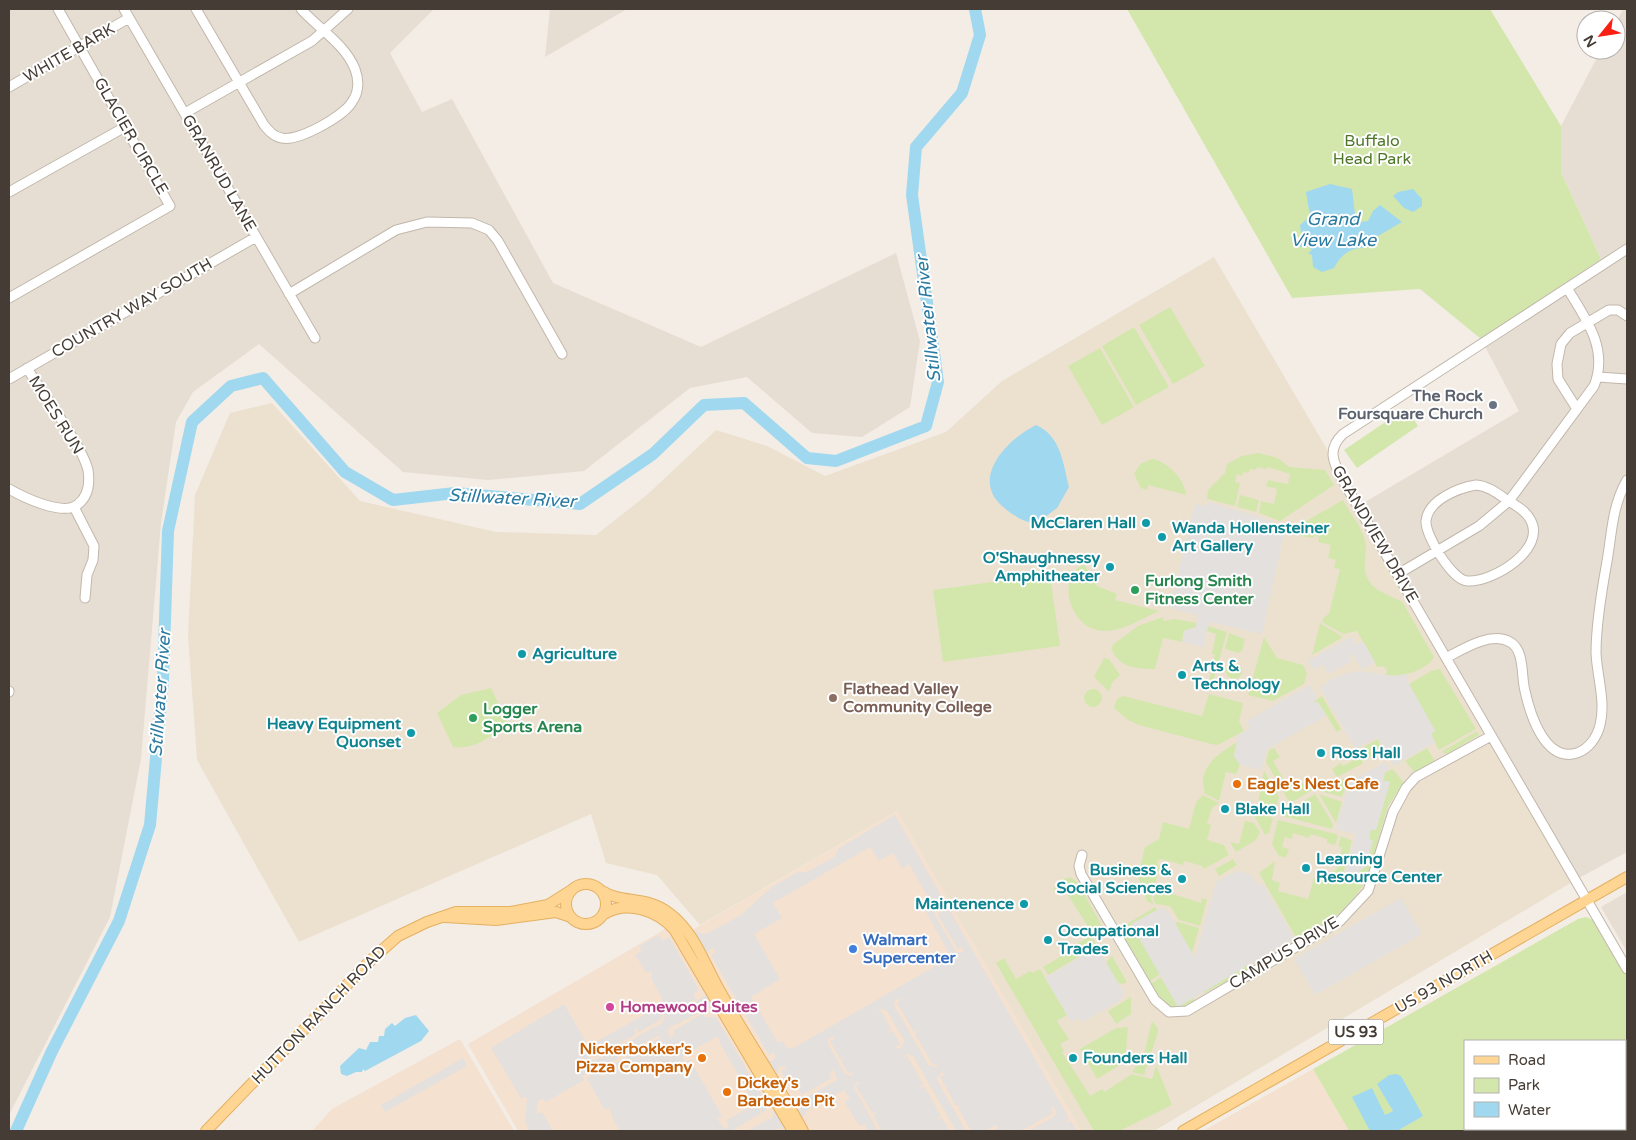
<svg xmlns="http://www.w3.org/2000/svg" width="1636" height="1140" viewBox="0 0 1636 1140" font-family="'Varela Round',sans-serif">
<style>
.residential{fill:#e7ded3}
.commercial{fill:#f5e1d0}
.education{fill:#ece1cf}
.green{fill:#d3e7ad;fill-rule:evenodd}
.parking{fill:#e3e0dd;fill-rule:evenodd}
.water{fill:#a0d8f0}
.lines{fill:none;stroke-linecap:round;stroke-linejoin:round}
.river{stroke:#a0d8f0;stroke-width:12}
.minor-casing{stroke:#c1b7ab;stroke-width:11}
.major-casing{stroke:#e4b062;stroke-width:12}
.minor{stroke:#fff;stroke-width:9}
.major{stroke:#fed592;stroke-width:10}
.worship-dot{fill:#6b7280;stroke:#fff;stroke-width:2}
.culture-dot{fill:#0f9aa8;stroke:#fff;stroke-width:2}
.leisure-dot{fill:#2e9e5b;stroke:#fff;stroke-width:2}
.education-dot{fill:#8d6e63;stroke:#fff;stroke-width:2}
.food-dot{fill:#e8710a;stroke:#fff;stroke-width:2}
.shop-dot{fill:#3f7fe0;stroke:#fff;stroke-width:2}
.hotel-dot{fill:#d1479c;stroke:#fff;stroke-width:2}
.labels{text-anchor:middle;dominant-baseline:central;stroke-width:4;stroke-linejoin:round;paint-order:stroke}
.shield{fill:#fff;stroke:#7d7772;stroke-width:1}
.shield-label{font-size:15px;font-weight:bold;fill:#453d35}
.street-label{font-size:16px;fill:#453d35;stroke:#fff}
.park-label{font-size:16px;fill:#4e7728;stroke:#fff}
.worship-label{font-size:16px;font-weight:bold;fill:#5b616d;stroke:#fff;text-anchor:end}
.culture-label{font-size:16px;font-weight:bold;fill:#0d838f;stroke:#fff;text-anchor:start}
.leisure-label{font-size:16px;font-weight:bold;fill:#27864d;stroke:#fff;text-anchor:start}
.education-label{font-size:16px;font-weight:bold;fill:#785e54;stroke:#fff;text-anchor:start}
.food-label{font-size:16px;font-weight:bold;fill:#c56008;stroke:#fff;text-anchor:start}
.shop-label{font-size:16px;font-weight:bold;fill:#366cbe;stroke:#fff;text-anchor:start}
.hotel-label{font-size:16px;font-weight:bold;fill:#b23c85;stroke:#fff;text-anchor:start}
.water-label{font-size:18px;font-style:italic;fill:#2b7ba1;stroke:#fff}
</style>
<rect width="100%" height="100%" fill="#f3ede5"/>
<path class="residential" d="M9,9h425l-44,44 32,59 30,-13 101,184 148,64 195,-94 24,88 -10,66 -48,30 -50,-4 -65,-56 -57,11 -106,83 -96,9 -85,-8 -144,-128 -66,48 -17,30 -15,101 -20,236 -31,158 -101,198z
M550,9h77l-82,48z
M1623,9h4v843l-48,26 -219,-373 159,-94 -38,-72 120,-80 -40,-87v-46l40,-76h15v-27z
M1627,892v60l-26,-45z"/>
<path class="commercial" d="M897,811l184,320h-563l-50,-87 213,-124 13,9z
M460,1039l54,92h-202l20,-22z
M1313,1069l36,62h-146z"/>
<path class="education" d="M1214,257l365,621 -425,253h-73l-184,-320 -197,114 -43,-50 -51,-12 -15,-49 -292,128 -102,-182 -9,-124 7,-141 35,-82 42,-10 88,98 136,31 100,3 52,-41 68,-64 51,16 58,30 121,-44 56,-51z"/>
<path class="green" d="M1127,9h363l71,117v46l40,87 -120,80 -61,-50 -128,9z
M1170,307l35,59 -32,18 -34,-59z
M1134,327l35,60 -33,18 -34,-59z
M1100,348l34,59 -32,18 -34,-59z
M1406,408l12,18 -61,42 -13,-18z
M1259,453l19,5 11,9 36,3 9,15 -54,36 -21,-8 2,-12 13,3 3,-15 -11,-3 2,-6 20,4 2,-10 -22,-7 -1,2 -10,-2 -1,3 -6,-1 -1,4 -5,-1 -2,4 -5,-2 -2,8 5,1 -5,23 -28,-7 1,-9 17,-17 2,-9 15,-8z
M1152,459c15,2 33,20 34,36l-38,-10 -1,5 -6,-2 -7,-14 6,-10z
M1240,495l19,5 -3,12 -19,-5z
M1343,500c7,13 19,27 22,41 4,17 -7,28 8,45 8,8 21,10 30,17l31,54c-6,13 -33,21 -48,18l1,-5 -4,-4 -6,1 -20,-36 -14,3 -21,-12 2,-5 5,-3 11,-45 -6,-1 2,-8 -8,-2 3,-13 -13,-3 1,-5 -5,-2 -1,3 -11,-2 -8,-6 2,-3z
M1084,564l13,22 20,8 -2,6 44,11c-18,8 -41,24 -62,19 -28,-6 -41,-53 -13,-66z
M1050,574l10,72 -117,16 -10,-72z
M1163,617l1,4 10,-2 23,4 -1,4 -12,4 -2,11 -19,-4 -8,31c-19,0 -36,-1 -44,-21l3,-4 24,-18z
M1320,623l23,14 -31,18z
M1208,626l19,6 -14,50 -4,-1 6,-26 -3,-1 4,-20 -9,-3z
M1229,633l16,6 -3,12 -4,2 -13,-4z
M1264,637l13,21 26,7 4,8 -3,11 -31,17 -25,-6z
M1104,658l5,1 11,16 -8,8 -3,9 -15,-15z
M1226 671a8 8 0 1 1 16 0a8 8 0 1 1-16 0Z
M1440,669l36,60 -37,21 -9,-16 5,-3 -26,-47 22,-13z
M491,688l17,36c-16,12 -33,26 -55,23l-16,-34 24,-18z
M1084 698a9 9 0 1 1 18 0a9 9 0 1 1-18 0Z
M1209,694l34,9 -4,18 5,10 -26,14 -7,-1 -72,-19 -11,-5 -14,-12 3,-9 6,-3 79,20z
M1322,696l19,33 -4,3 -19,-30 -6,1z
M1477,731l2,4 -32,19 -6,-2z
M1378,739l5,12 -18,9 -5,-11z
M1237,742l-3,14 6,9 -4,9 -10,-2 -7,29 -15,-8c1,-5 -1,-8 -1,-12 1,-19 20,-30 34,-39z
M1274,748l6,9 -7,4 15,26 6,-3 2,3 9,-5 7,6 -1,3 -21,12 -24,-41 3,-12z
M1427,748l8,13 -21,11 -9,-11z
M1357,752l6,9 -1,3 -25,13 -5,-8 9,-6 2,3 14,-8 -3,-5z
M1393,769l11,14 -16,23 -20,68 -8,1 -1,-4 14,-30 -4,-2 2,-10 5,1 14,-48 -7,-1 2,-9z
M1264,770l15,27 -3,14 -3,2 -16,-5z
M1344,778l4,3 -6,16 -22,-6z
M1315,794l18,30 -1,5 -53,-14z
M1319,794l23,8 -6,21z
M1203,795l16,8 -7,5 -5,15 4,2 -4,15 17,5 5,10 -25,14 -2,-3 -17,-5 -2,4 -22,-6 -3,2 -1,3 3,2 -9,33 3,6 -7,-4 -9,-24 7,-30 14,-8 4,-17 26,7 7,-27z
M1247,810l26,8 -4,15 -4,2 -10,-18 -9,-3z
M1278,820l58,14 2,3 -3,8 -8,-2v-4l-16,-5 -2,4 -16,-5 -1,6 -7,-2 -3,10 7,2 -3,9 -8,-3 -6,-11z
M1245,821l9,2 6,9 -4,8 -20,12 -6,-10 9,2z
M1341,836l11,5 -10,37 -7,4 -6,-2 3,-9h4l6,-23 -4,-2z
M1233,859l4,6 -18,11 -4,-7z
M1275,861l-3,19 8,3 -2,8 30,8 6,-21 21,5 9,-5 17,5 2,2c-17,27 -38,41 -65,56l-39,-68z
M1066,878h6l6,5 28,50 -10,6 -34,-53 -8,5 1,-7z
M1157,889l44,14 1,-5 5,2 -7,26 -21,-6 -9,-14 -14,-2 -3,-5z
M1155,907l2,3 -26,14 29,50 -12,9 -31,-53z
M1586,917l7,3 5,6 29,51v154h-278l-36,-62 265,-150zM1465,1041h160v88h-160z
M1178,922l21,6 -7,25 -17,-30z
M1091,936l6,10 -49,29 -5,-8 34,-20 -1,-3z
M1112,956l15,26 -4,2 -5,-1 -12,-21z
M1004,958l12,21 14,-8 2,2 8,-4 27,46 -10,6 12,18 -9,5 4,7 -2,1 28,44 12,-7 2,3 28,-18 20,5 4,-14 16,40 -53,26h-25l-98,-168z
M1248,965l2,4 -46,24v-2z
M1161,977l17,30 15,-9 2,3c-27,15 -30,6 -46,-16z
M1131,997v17l-15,10 -8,-13z
M1152,1021l6,7v4l-14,43 -12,-3 5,-7 4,1z
M1128,1027l-3,35 -28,17 -17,-30 36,-21z"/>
<path class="parking" d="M1208,502l64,19 -1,5 14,4 -23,104 -51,-12 -4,7 -3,18h-2l-20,-5 2,-11 12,-4 2,-12 -28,-7 25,-104 12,2z
M1351,637l4,8 8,-4 12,21 -13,8 -9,-16 -4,2 3,5 -24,13 -5,-9 -10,4 -5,-8z
M1361,671l33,5 12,-2 3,10 26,47 -4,3 4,8 -41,24 -16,-29 -22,12 -36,-61 10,-8 17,-7z
M1310,685l7,14 -5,4 6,-1 8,14 -59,33 -6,21 -21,-5 -6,-9 5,-21 11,-7 -3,-7z
M1386,762l4,7 -5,3 -2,9 7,1 -14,48h-5l-2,9 4,2 -7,26 -7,4 1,4 6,1 -2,5 -20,-5 12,-42 -20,-5 14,-52 6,1z
M895,815l174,303 -4,5 6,-2 6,10h-48l26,-15 1,-6 -3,-3 -2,1 2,5 -32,18 -8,-2 -1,2h-19l5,-3 -2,-3 -10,6h-15l-13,-23 4,-3 -6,1 -16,-29 4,-2 -2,-3 -5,5v3l29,51h-10l-43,-75 -6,-2 -5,5 5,-3 16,28 -5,4 6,-2 17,30 -5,4 6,-2 8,13h-68l-9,-16 5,-4 -6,2 -16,-27 4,-4h-4l-2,6 24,43h-10l-4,-7 -5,2 -14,-24 5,-3 -6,-9 -38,21 -4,9 -12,-21 10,2 37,-21 -3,-10 -5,3 3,5 -30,17 -4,-7 -5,3 -12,-20 5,-3 -1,-2 -6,1 -2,8 -14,-17 9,3 4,-4 -2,-5 -5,3 -58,-100 5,-3 -2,-4 -6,2 -1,9 -16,-30 10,5 7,-1 33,-18 31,-28 26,-15h9l27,-15 5,-9zM870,847l9,14 14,-8 9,15 7,-4 20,35 6,-1 -1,4 -10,6 27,49 -159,92 -6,-2 -3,-6 -5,2 -27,-46 29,-18 -26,-45 28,-16 -9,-15zM937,907l5,4 -5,3 21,35 5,-2v5h-7l-22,-38zM897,999h4l-4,4 17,29 5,-2 -4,4 18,31 5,-1 -2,3 -7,-1 -34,-59 -1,-4zM881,1009l6,2 17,29 -1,5 -4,4 -4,-1 5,-4 -7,-13 -6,2 4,-4 -10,-18 -6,2zM834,1036v3l-4,2 10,18 5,-2 -4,4 7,12 6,-1 -3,4 -6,-2 -17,-30 1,-6z
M1237,871l14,4 7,11 5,-2 31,54 -116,69 -47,-83 30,-16 7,3 27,47 21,-76z
M1401,898l21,36 -107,61 -21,-36z
M659,935l3,6 7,-4 30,53 -6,4 3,5 -21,13 -3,-5 -2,1 3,6 34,-19 7,10 -45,23 -1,4 2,6 5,-3 -2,-4 29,-17 5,3h9l51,87 -1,6 -35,21h-111l-7,-12 -3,-11 -5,2 -18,-31 4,-3 -4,-3 -5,3 2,4 -38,22 -3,-3 -5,2 -2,13 6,-2 11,19h-24l-4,-10 2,-24 -6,1 -30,-50 73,-44 22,38 -4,3 3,3 75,-42 3,-6 -11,-20v-9l-6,1 -11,-17 7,-4 -3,-5zM661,1013l4,3 -3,7 -66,37h-6l-2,-4 3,-3 3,5 42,-24 -2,-5 2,-1 3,4 24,-14zM659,1035l5,8 -4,-5 -27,15 2,6 -4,-4 -29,16 2,5 -2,1 -3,-5 1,-4zM718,1036l2,7 33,58h6l2,5 -3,3 -1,-5h-2l-28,16 1,7 -4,1 -7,-9 5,-3 -32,-56 -5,2 -3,-6z
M1097,947l27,46 -3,7 -39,22 -3,-4 -7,4 -27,-44z
M463,1058l4,8 -82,46 -4,-7z
M774,1107l13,23 -6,-3 -8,4h-26l26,-14z"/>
<path class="water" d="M1330,184l22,5 3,25 6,8 7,-1 5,-10 7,-6 22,17 -24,14 -15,4 1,8c-14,-1 -24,8 -30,20l-12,4 -9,-5 -1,-12 -4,-2 4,-3 -3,-3h-10l3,-6 -2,-16 10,-9 -4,-24z
M1413,189l9,10v7l-9,6 -9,-4 -11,-12 5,-4z
M1036,425c25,11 27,38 33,62l-12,21 -21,16c-16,-4 -22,-8 -34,-18 -32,-29 6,-67 34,-81z
M416,1015l13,16 -8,10 -56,30 -2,-2 -1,3h-6l-9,4 -6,-2 -1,-8 19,-18 7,2 4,-8h8l1,-6h5l1,-7 7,-6 3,3 10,-8z
M1396,1074l5,2 22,40 -26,15h-27l-18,-34 20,-9 13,27 8,-4 -16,-27 12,-9z"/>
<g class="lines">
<path class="river" d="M16,1131l36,-80 67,-130 31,-96 13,-145 5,-149 24,-109 39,-36 32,-8 82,94 48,28 62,-7 125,11 73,-50 51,-49 40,-2 63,55 29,3 90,-35 12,-44 -26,-187 4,-48 46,-54 18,-58 -5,-26"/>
<defs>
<path id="minor" d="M124,9l191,329
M196,9l68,116c5,6 10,12 18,13 16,4 62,-22 70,-36 7,-10 7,-22 3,-33 -10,-25 -37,-41 -54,-60
M9,87l120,-69
M185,113l127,-72 36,-32
M9,192l116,-65
M1627,249l-284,185c-16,15 -10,28 -1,45l285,490
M289,294l107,-64 31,-8 45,1 17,7 9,11 64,113
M9,298l161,-92 -112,-197
M1598,377l29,2
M9,379l247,-142
M1577,409l-19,-30 -1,-15 4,-20 9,-11 39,-23h9l9,6
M1476,485c12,1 21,8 31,15 8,5 18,10 23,19 18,30 -38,64 -63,62 -15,-1 -42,-46 -41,-60 2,-21 32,-33 50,-36z
M9,489c14,8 53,27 68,16 11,-8 13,-22 11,-35 -6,-25 -46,-77 -61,-102
M74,507l20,39 -1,14 -6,15 -2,23
M1398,574l81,-48 30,-25 85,-115c15,-37 -8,-67 -27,-98
M1446,658c17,-9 45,-27 64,-16 15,8 11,35 15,49 5,23 20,72 52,62 12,-4 20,-16 23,-28 6,-23 -3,-49 -4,-72 0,-28 5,-58 10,-86 6,-31 5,-59 21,-87
M9,691v1
M1082,855l-3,11 2,8 74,126 14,12 18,-1 153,-90 28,-30 25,-79 13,-24 10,-11 75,-41"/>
<path id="major" d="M566 904a20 20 0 1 1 40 0a20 20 0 1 1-40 0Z
M602,891c21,13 43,4 67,22 26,19 36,53 52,80 26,47 57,91 82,138
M604,914c23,-14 52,-4 70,15l119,202
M445,917l51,3 60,-8 15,5
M206,1131l165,-171 27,-24 29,-14 29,-10h55l37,-7 22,-14
M1183,1131l444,-254"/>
</defs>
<use href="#minor" class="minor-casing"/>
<use href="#major" class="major-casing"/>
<use href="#minor" class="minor"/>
<use href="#major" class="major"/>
</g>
<circle class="worship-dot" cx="1493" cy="405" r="5"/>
<g class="culture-dot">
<circle cx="1146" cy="523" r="5"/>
<circle cx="1162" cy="537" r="5"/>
<circle cx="1110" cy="567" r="5"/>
<circle cx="522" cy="654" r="5"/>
<circle cx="1182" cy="675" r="5"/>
<circle cx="411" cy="733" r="5"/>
<circle cx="1321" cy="753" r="5"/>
<circle cx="1225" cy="809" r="5"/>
<circle cx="1306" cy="868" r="5"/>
<circle cx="1182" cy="879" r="5"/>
<circle cx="1024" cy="904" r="5"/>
<circle cx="1048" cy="940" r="5"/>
<circle cx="1073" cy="1058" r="5"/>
</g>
<g class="leisure-dot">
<circle cx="1135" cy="590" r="5"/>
<circle cx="473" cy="718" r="5"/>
</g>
<circle class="education-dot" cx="833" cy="698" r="5"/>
<g class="food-dot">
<circle cx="1237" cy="784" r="5"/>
<circle cx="702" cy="1058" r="5"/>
<circle cx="727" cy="1092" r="5"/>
</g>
<circle class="shop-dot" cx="853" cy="949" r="5"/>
<circle class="hotel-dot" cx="610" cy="1007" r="5"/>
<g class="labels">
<rect class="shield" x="1328.5" y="1019.5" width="55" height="25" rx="4"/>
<g class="shield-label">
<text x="1356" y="1032">US 93</text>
</g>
<g class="street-label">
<text transform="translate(69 53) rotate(-30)">WHITE BARK</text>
<text transform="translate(131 136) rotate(60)">GLACIER CIRCLE</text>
<text transform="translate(219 173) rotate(60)">GRANRUD LANE</text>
<text transform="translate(132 308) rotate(-30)">COUNTRY WAY SOUTH</text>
<text transform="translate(56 415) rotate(58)">MOES RUN</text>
<text transform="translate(1375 534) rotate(60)">GRANDVIEW DRIVE</text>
<text transform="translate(1284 953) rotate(-31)">CAMPUS DRIVE</text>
<text transform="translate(1444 982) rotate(-30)">US 93 NORTH</text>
<text transform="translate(319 1015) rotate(-46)">HUTTON RANCH ROAD</text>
</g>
<g class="park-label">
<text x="1372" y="141">Buffalo<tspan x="1372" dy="18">Head Park</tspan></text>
</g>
<g class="worship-label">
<text x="1483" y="396">The Rock<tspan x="1483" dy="18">Foursquare Church</tspan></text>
</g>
<g class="culture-label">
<text x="1136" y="523" text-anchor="end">McClaren Hall</text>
<text x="1172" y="528">Wanda Hollensteiner<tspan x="1172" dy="18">Art Gallery</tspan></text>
<text x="1100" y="558" text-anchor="end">O'Shaughnessy<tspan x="1100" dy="18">Amphitheater</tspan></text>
<text x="532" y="654">Agriculture</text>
<text x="1192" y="666">Arts &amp;<tspan x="1192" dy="18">Technology</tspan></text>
<text x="401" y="724" text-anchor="end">Heavy Equipment<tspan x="401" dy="18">Quonset</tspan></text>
<text x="1331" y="753">Ross Hall</text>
<text x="1235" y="809">Blake Hall</text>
<text x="1316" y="859">Learning<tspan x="1316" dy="18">Resource Center</tspan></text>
<text x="1172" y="870" text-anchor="end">Business &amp;<tspan x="1172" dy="18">Social Sciences</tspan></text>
<text x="1014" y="904" text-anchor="end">Maintenence</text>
<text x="1058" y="931">Occupational<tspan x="1058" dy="18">Trades</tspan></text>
<text x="1083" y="1058">Founders Hall</text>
</g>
<g class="leisure-label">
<text x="1145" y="581">Furlong Smith<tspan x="1145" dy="18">Fitness Center</tspan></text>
<text x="483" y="709">Logger<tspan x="483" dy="18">Sports Arena</tspan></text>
</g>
<g class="education-label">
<text x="843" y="689">Flathead Valley<tspan x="843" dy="18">Community College</tspan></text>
</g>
<g class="food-label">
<text x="1247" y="784">Eagle's Nest Cafe</text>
<text x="692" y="1049" text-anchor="end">Nickerbokker's<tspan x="692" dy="18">Pizza Company</tspan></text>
<text x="737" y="1083">Dickey's<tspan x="737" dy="18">Barbecue Pit</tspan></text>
</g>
<g class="shop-label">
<text x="863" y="940">Walmart<tspan x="863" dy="18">Supercenter</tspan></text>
</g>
<g class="hotel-label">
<text x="620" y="1007">Homewood Suites</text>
</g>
<g class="water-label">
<text x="1333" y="219">Grand<tspan x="1333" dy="21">View Lake</tspan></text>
<text transform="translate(928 319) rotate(-96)">Stillwater River</text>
<text transform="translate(512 498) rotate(3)">Stillwater River</text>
<text transform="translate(160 693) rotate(-86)">Stillwater River</text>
</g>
</g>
<rect width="1636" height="1140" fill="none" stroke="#453d35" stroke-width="20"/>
<rect x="1464" y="1040" width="162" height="90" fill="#ffffff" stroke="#b5b1ae"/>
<rect x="1474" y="1056" width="25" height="8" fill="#fed592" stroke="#b5b1ae"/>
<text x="1508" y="1065" font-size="15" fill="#453d35">Road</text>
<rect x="1474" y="1078" width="25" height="15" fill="#d3e7ad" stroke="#b5b1ae"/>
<text x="1508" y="1090" font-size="15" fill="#453d35">Park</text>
<rect x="1474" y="1102" width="25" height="15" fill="#a0d8f0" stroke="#b5b1ae"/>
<text x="1508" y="1115" font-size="15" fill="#453d35">Water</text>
<g transform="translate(1601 35) rotate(240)"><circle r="24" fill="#ffffff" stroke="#b5b1ae"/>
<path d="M0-4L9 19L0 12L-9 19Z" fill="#fa2014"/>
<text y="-8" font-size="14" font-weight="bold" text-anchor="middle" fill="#453d35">N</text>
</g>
</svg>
